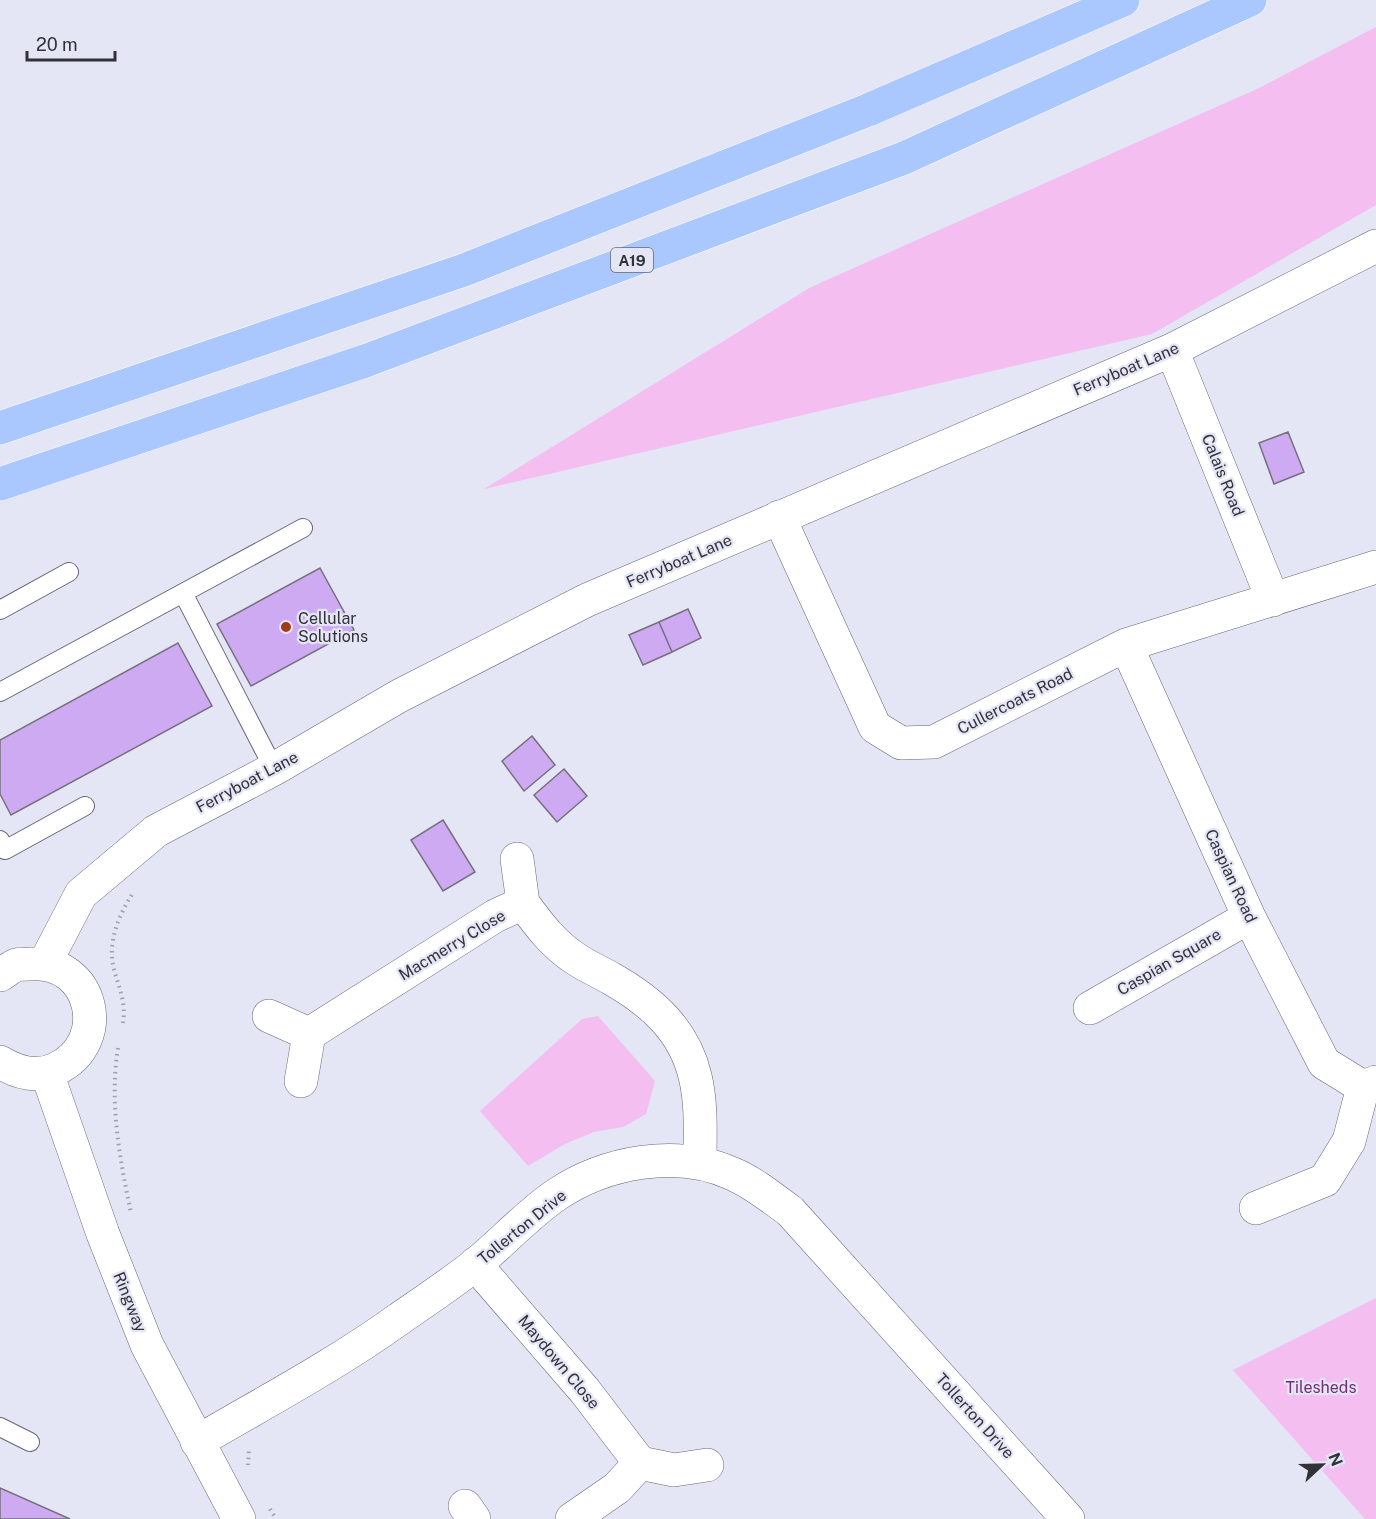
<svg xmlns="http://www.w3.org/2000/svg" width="1376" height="1519" viewBox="0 0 1376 1519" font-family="'Public Sans',sans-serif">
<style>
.green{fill:#f5bef0}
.building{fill:#cdaaf1;stroke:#76707d;stroke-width:1.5}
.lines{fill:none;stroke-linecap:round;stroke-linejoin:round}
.service-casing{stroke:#676775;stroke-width:20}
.minor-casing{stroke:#676775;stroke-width:34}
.tertiary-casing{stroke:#676775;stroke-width:34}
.trunk-casing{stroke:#fff;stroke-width:34}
.path{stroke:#9e9fab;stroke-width:4;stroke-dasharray:1.5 4.5;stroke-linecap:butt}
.service{stroke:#fff;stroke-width:18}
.minor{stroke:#fff;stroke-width:33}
.tertiary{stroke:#fff;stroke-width:33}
.trunk{stroke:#aac8fe;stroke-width:33}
.poi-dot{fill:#a23b1a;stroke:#e4e5f5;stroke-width:2}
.labels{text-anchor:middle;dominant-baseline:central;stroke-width:4.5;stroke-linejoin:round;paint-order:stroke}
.shield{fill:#e4e5f5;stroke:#676871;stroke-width:1.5}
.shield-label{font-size:15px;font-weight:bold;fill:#313238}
.street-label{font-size:16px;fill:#313238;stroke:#e4e5f5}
.poi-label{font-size:16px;fill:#313238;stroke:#e4e5f5;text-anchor:start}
.park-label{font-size:16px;fill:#762d73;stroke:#e4e5f5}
</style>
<rect width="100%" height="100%" fill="#e4e5f5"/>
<path class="green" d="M1376,27v178l-224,129 -668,155 327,-202 448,-199z
M598,1016l57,65 -9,33 -23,13 -29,5 -29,12 -37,22 -48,-55 102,-92z
M1376,1298v221h-11l-132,-149z"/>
<path class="building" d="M1288,432l16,40 -30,12 -15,-41z
M320,568l34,62 -103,56 -34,-62z
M688,609l13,29 -29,14 -13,-30z
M659,622l13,30 -29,13 -14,-30z
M178,643l34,63 -201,109 -11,-21v-54z
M532,736l23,29 -31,26 -22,-30z
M564,769l23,27 -30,26 -23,-27z
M443,820l32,52 -32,19 -32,-51z
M0,1488l70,31h-70z"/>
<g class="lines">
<defs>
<path id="service" d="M183,593l120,-65
M0,610l69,-38
M0,692l183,-99 91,176
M0,840l5,10 80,-44
M0,1427l30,15"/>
<path id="minor" d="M1172,350l101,250
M779,517l96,210 26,16 33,-1 192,-97 250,-78
M1126,645l123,272 75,146 39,24 13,-5
M517,859l6,44
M1090,1008l159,-91
M269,1016l40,18
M301,1081l8,-47 186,-118 28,-13c15,21 31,42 53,56 12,8 24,13 36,20 40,23 72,51 83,97 7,28 5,59 5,87
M1256,1208l69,-28 24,-39 14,-54
M475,1264l110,127 55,72 -23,25 -45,31
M197,1442c68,-40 138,-77 202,-123 26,-18 53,-36 77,-55 27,-22 52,-50 80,-69 49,-33 121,-47 177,-21 21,9 39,24 57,37l278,308
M640,1463l34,7 33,-5
M465,1506l9,13"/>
<path id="tertiary" d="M45,963l36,-69 75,-63 118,-62 125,-73 188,-96 585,-250 204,-104
M0,975c5,-3 11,-8 16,-10 4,-1 9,-1 14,-1 63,-5 83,78 26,105 -19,9 -38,4 -56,-7
M47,1073l56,161 44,111 92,174"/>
<path id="trunk" d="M0,428l464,-158 404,-160 255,-110
M0,484l365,-123 539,-203 346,-158"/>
</defs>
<use href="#service" class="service-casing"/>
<use href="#minor" class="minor-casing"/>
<use href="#tertiary" class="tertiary-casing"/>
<use href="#trunk" class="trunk-casing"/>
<path class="path" d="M123,1023c3,-19 -3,-33 -8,-50 -9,-28 3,-57 18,-80
M118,1048c-9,55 2,112 13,165
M248,1465l1,-16
M270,1509l6,10"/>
<use href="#service" class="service"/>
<use href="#minor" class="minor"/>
<use href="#tertiary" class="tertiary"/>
<use href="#trunk" class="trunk"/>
</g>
<circle class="poi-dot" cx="286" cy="627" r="6"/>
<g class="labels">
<rect class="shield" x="611" y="248" width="42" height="24" rx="4.5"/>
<g class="shield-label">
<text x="632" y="260">A19</text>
</g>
<g class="street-label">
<text transform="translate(1126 369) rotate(-23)">Ferryboat Lane</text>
<text transform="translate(1223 475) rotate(68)">Calais Road</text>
<text transform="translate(679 561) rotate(-23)">Ferryboat Lane</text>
<text transform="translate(1015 701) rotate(-27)">Cullercoats Road</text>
<text transform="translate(247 782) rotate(-28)">Ferryboat Lane</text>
<text transform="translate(1231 876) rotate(65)">Caspian Road</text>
<text transform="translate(452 945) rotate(-31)">Macmerry Close</text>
<text transform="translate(1169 962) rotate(-30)">Caspian Square</text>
<text transform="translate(522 1227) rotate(-39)">Tollerton Drive</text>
<text transform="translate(130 1302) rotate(68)">Ringway</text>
<text transform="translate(559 1362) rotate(50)">Maydown Close</text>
<text transform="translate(975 1416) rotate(48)">Tollerton Drive</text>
</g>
<g class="poi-label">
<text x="298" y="618">Cellular<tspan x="298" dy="18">Solutions</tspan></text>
</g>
<g class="park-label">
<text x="1321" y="1387">Tilesheds</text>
</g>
</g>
<g transform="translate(1322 1465) rotate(68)" stroke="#e4e5f5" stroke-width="4.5" paint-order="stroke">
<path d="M0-4.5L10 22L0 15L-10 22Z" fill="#313238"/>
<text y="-9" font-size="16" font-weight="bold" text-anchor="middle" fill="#313238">N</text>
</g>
<path d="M27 51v9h88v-9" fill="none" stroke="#313238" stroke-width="3"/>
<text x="36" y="51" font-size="18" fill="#313238" stroke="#e4e5f5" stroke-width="4.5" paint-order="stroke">20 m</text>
</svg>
